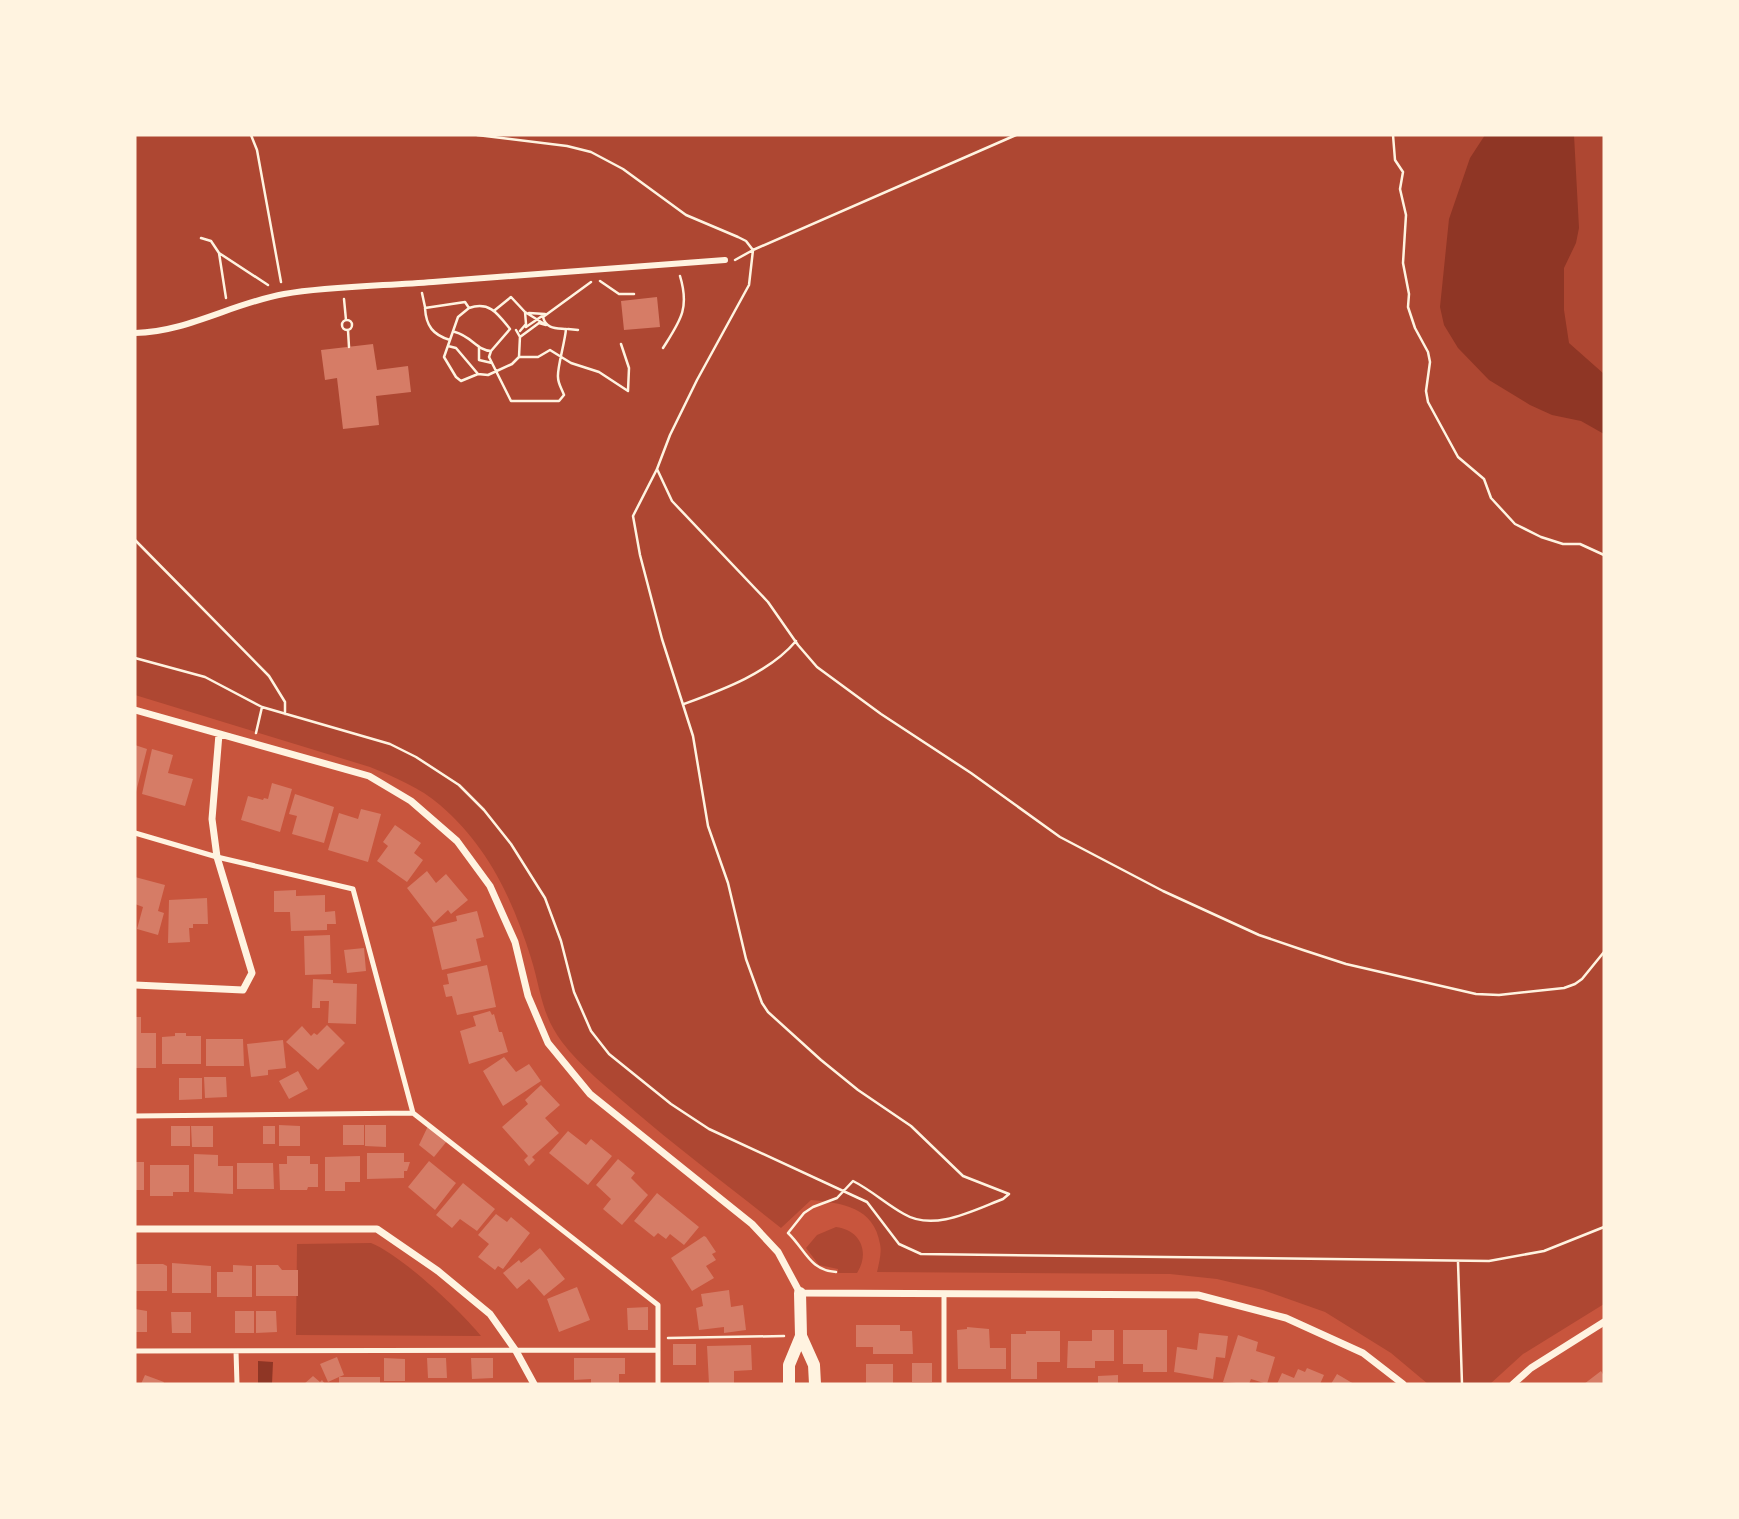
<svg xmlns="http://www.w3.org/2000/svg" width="1739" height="1519" viewBox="0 0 1739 1519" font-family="Arial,sans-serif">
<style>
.green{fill:#ae4732}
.water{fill:#8f3625}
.building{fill:#d67c66}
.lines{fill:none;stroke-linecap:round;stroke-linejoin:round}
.path{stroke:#fff3e0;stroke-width:2.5}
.service{stroke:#fff3e0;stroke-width:5}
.pedestrian{stroke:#fff3e0;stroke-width:6}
.minor{stroke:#fff3e0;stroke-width:7}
.tertiary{stroke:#fff3e0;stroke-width:12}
</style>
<rect width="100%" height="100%" fill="#c8553d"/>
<path class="green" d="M135,135h1469v1169l-81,50 -33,30h-62l-37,-31 -66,-41 -62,-22 -46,-11 -47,-5 -293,-2c2,-9 5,-20 3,-28 -6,-37 -38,-41 -69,-44l-30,28c-50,-40 -101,-78 -150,-120 -23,-20 -50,-41 -69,-66 -21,-28 -21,-52 -31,-84 -18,-58 -43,-112 -91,-153 -19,-17 -46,-28 -70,-38l-235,-72z
M836,1227c25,3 34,26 21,46h-19v-4l-19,-4 -13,-17 11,-13z
M371,1243c30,12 89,67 110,93l-185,-1 1,-91z"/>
<path class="water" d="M1485,135h89l5,93 -3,15 -12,25v42l5,33 35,31v60l-23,-13 -29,-6 -22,-10 -41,-25 -31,-32 -14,-23 -4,-18 9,-88 21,-61z
M258,1361l15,1 -1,22h-14z"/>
<path class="building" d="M657,297l3,30 -36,3 -3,-29z
M373,344l4,26 31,-4 3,26 -35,4 3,29 -36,4 -6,-51 -12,2 -4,-30z
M135,745l12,4 -11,43h-1z
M152,749l21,6 -5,18 25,6 -8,27 -43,-12z
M272,783l20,6 -12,43 -39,-12 7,-24 15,4 1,-2 4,1z
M295,794l39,13 -10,36 -32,-9 5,-18 -8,-2z
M361,809l20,5 -13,48 -40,-12 11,-37 19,6z
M395,825l26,18 -7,10 9,7 -16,22 -30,-21 11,-15 -5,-4z
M427,871l9,12 10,-9 22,26 -17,14 -3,-4 -14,13 -27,-35z
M135,877l30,8 -7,26 6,2 -6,22 -21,-6 6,-22 -8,-3z
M296,890v6l29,-1v17l10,-1 1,13h-9v6l-36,1 -1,-19h-16v-21z
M207,898l1,26h-15v4h-4l1,14 -22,1 1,-43z
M477,911l7,26 -8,2 5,22 -39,9 -10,-43 25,-6 -1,-5z
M330,935l1,39 -26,1 -1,-39z
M364,948l2,23 -19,2 -3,-23z
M487,965l9,42 -39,8 -5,-19 -6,1 -3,-12 6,-1 -2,-10z
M313,979l20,1v3l24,1 -1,40 -28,-1 1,-22h-9v7h-8z
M490,1011l2,4 2,-1 5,18h3l6,20 -39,12 -9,-33 16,-5 -3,-10z
M135,1017h6v16h15v35h-21z
M327,1025l18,18 -27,27 -32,-28 16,-16 9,10 3,-3 3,2z
M175,1033h11v3h15v28h-39v-27l13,-1z
M206,1039h37l1,27h-38z
M283,1040l3,28 -18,2v5l-17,2 -4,-33z
M504,1057l12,15 13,-8 12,17 -38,25 -20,-35z
M298,1071l10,18 -19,10 -10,-18z
M204,1077h22l1,20 -22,1z
M179,1078h23v21l-23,1z
M541,1085l19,20 -15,13 14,15 -27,24 3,3 -6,6 -5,-6 4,-4 -26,-29 26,-23 -3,-4z
M279,1125l21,1v20h-21z
M343,1125h21v20h-21z
M365,1125h21v22l-21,-1z
M171,1126h19v20h-19z
M191,1126h22v21h-21z
M263,1126h12v18h-12z
M428,1126l19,15 -13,16 -15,-12z
M568,1131l18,14 5,-6 21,17 -24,29 -39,-32z
M367,1153h37v9h6l-3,9h-3v7l-37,1z
M194,1154l24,1v11h15v28l-39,-2z
M287,1156h23v8h8v23h-10l-1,3h-27l-1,-26h8z
M360,1156v26h-15v9h-20v-34z
M618,1159l17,14 -4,5 17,17 -26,30 -19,-16 8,-10 -15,-14z
M429,1161l27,22 -21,27 -27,-23z
M135,1162h9v28h-9z
M237,1163h36l1,26h-37z
M150,1165h39v27h-16v4h-23z
M463,1183l32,26 -18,22 -17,-12 -8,9 -16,-13z
M657,1193l42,34 -15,18 -14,-11 -4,5 -8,-6 -4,4 -20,-16z
M496,1214l11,8 4,-5 19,16 -27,36 -5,-3 -3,4 -17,-13 11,-13 -11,-9z
M704,1236l2,1 10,15 -4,2 4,6 -10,6 8,12 -22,13 -21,-33z
M540,1248l25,31 -21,17 -15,-17 -12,10 -14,-16 16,-13 2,3z
M172,1263l39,3v27h-39z
M135,1264h28l4,2v25h-32z
M233,1265l19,1v31h-35v-25h16z
M256,1265h22l4,5h16v26h-42z
M577,1287l13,33 -31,12 -12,-33z
M729,1290l2,17 12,-2 3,25 -22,3v-6l-25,3 -3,-22 7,-2 -2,-12z
M648,1307v23h-20l-1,-22z
M135,1309l12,2v21h-12z
M235,1311h19v22h-19z
M256,1311h20l1,21 -21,1z
M171,1312h20v21h-19z
M856,1325h44v6h12l1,23h-40v-7h-17z
M967,1327l22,2 1,19h16v21h-48l-1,-39 10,-1z
M1092,1330h22v31h-19v7h-28l1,-27h24z
M1123,1330h44v42h-24v-8h-20z
M1026,1331h34v31h-23v17h-26v-45h15z
M1199,1333l29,3 -3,22 -9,-1 -3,22 -39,-7 3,-25 20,3z
M1238,1335l20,7 -2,9 19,6 -8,27 -16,-5 -2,5 -26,-2z
M673,1344h23v21h-23z
M751,1345l1,25 -18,1v13h-25l-2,-38z
M337,1357l7,18 -5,2h41v7h-41v-7l-11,5 -8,-18z
M384,1358l21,1v22h-21z
M427,1358h19l1,20h-19z
M471,1358h22v20l-21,1z
M574,1358h51v16h-6v10h-28v-5l-17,1z
M912,1363h20v19h-20z
M866,1364h27v20h-27z
M1307,1368l17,7 -4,9h-43l5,-11 12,5 4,-9 7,3z
M1601,1371l3,5v8h-20z
M1337,1374l17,10h-23z
M145,1375l19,7 -1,2h-22z
M1118,1375v9h-20v-8z
M313,1376l7,6 2,-2 3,4h-21z"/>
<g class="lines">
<path class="path" d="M251,135l6,15 24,132
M477,135l90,11 24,6 32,17 63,46 52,22 8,4 7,9 -4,35 -52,95 -27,55 -13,34 -24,47 7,39 22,84 31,97 15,90 20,57 18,76 16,44 6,9 53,48 37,30 53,36 52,50 46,18 -6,5c-29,11 -69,33 -99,15 -18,-10 -33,-24 -51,-33l-16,17 -24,9 -9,6 -16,20c17,16 22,38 48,39
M1393,135l2,25 8,12 -3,17 6,26 -3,48 6,31 -1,13 7,21 13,24 2,10 -4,29 2,11 30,55 26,22 7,19 24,26 26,13 22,7h17l24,11
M201,238l10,3 8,12 49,32
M219,253l7,45
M735,260l18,-10 263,-115
M600,281l19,13h15
M422,293l3,14
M344,299l2,21
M469,308c21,-7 29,6 41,21l-19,22 -2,6 22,44h48l5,-6c-2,-6 -6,-11 -6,-18 -1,-9 7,-35 8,-48 -10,-1 -20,0 -23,-12l48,-35
M495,310l16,-13 14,15 1,12 -6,7
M342 325a5 5 0 1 1 10 0a5 5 0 1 1-10 0Z
M526,327l19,-13 -16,-1
M568,329l10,1
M348,330l1,17
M516,330l4,7 19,-14 7,2 -21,-13
M455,332c16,4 23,19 36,19
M450,340c-17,-5 -24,-14 -25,-32l40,-6 4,6 -11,9 -14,40 12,20 5,4 17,-7 10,1 24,-11 7,-7h19l12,-7 21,13 28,9 29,19 1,-23 -8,-24
M448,346l8,2 22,26
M479,347v13l13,3
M663,348c17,-27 27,-39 17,-72
M519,357l1,-21
M657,469l15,32 96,101 30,43 19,22 64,47 90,59 89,64 103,54 96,44 44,15 43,14 130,30 23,1 65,-7 11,-4 7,-5 22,-27
M135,540l134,136 16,26v12
M135,658l70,19 57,30
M684,704c38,-14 85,-31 112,-63
M256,733l6,-26 128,37 26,13 43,28 25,25 27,34 34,54 16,43 13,51 17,39 18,23 62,50 38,25 158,73 32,42 22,10 568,7 55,-10 60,-24
M1458,1262l4,122
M668,1338l116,-2"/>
<path class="service" d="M135,833l82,24 136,32 60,224
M135,1116l278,-3 245,192v79
M944,1294v90
M135,1351l523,-1
M236,1351l1,33"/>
<path class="pedestrian" d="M135,333c52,-1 98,-30 149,-39 48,-8 99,-8 149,-12 97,-8 194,-15 292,-22"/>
<path class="minor" d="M135,710l234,66 42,25 46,40 33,45 25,56 13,54 20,47 42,51 162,130 26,28 22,41 398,2 88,23 77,35 40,31
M135,985l108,5 9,-17 -35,-116 -5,-38 7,-85
M135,1229h242l61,42 52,43 26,37 18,33
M1513,1384l18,-16 73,-46"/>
<path class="tertiary" d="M800,1293l1,43 13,29 1,19
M789,1384v-19l12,-29"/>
</g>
<rect width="1739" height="1519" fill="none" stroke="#fff3e0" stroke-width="273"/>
</svg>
